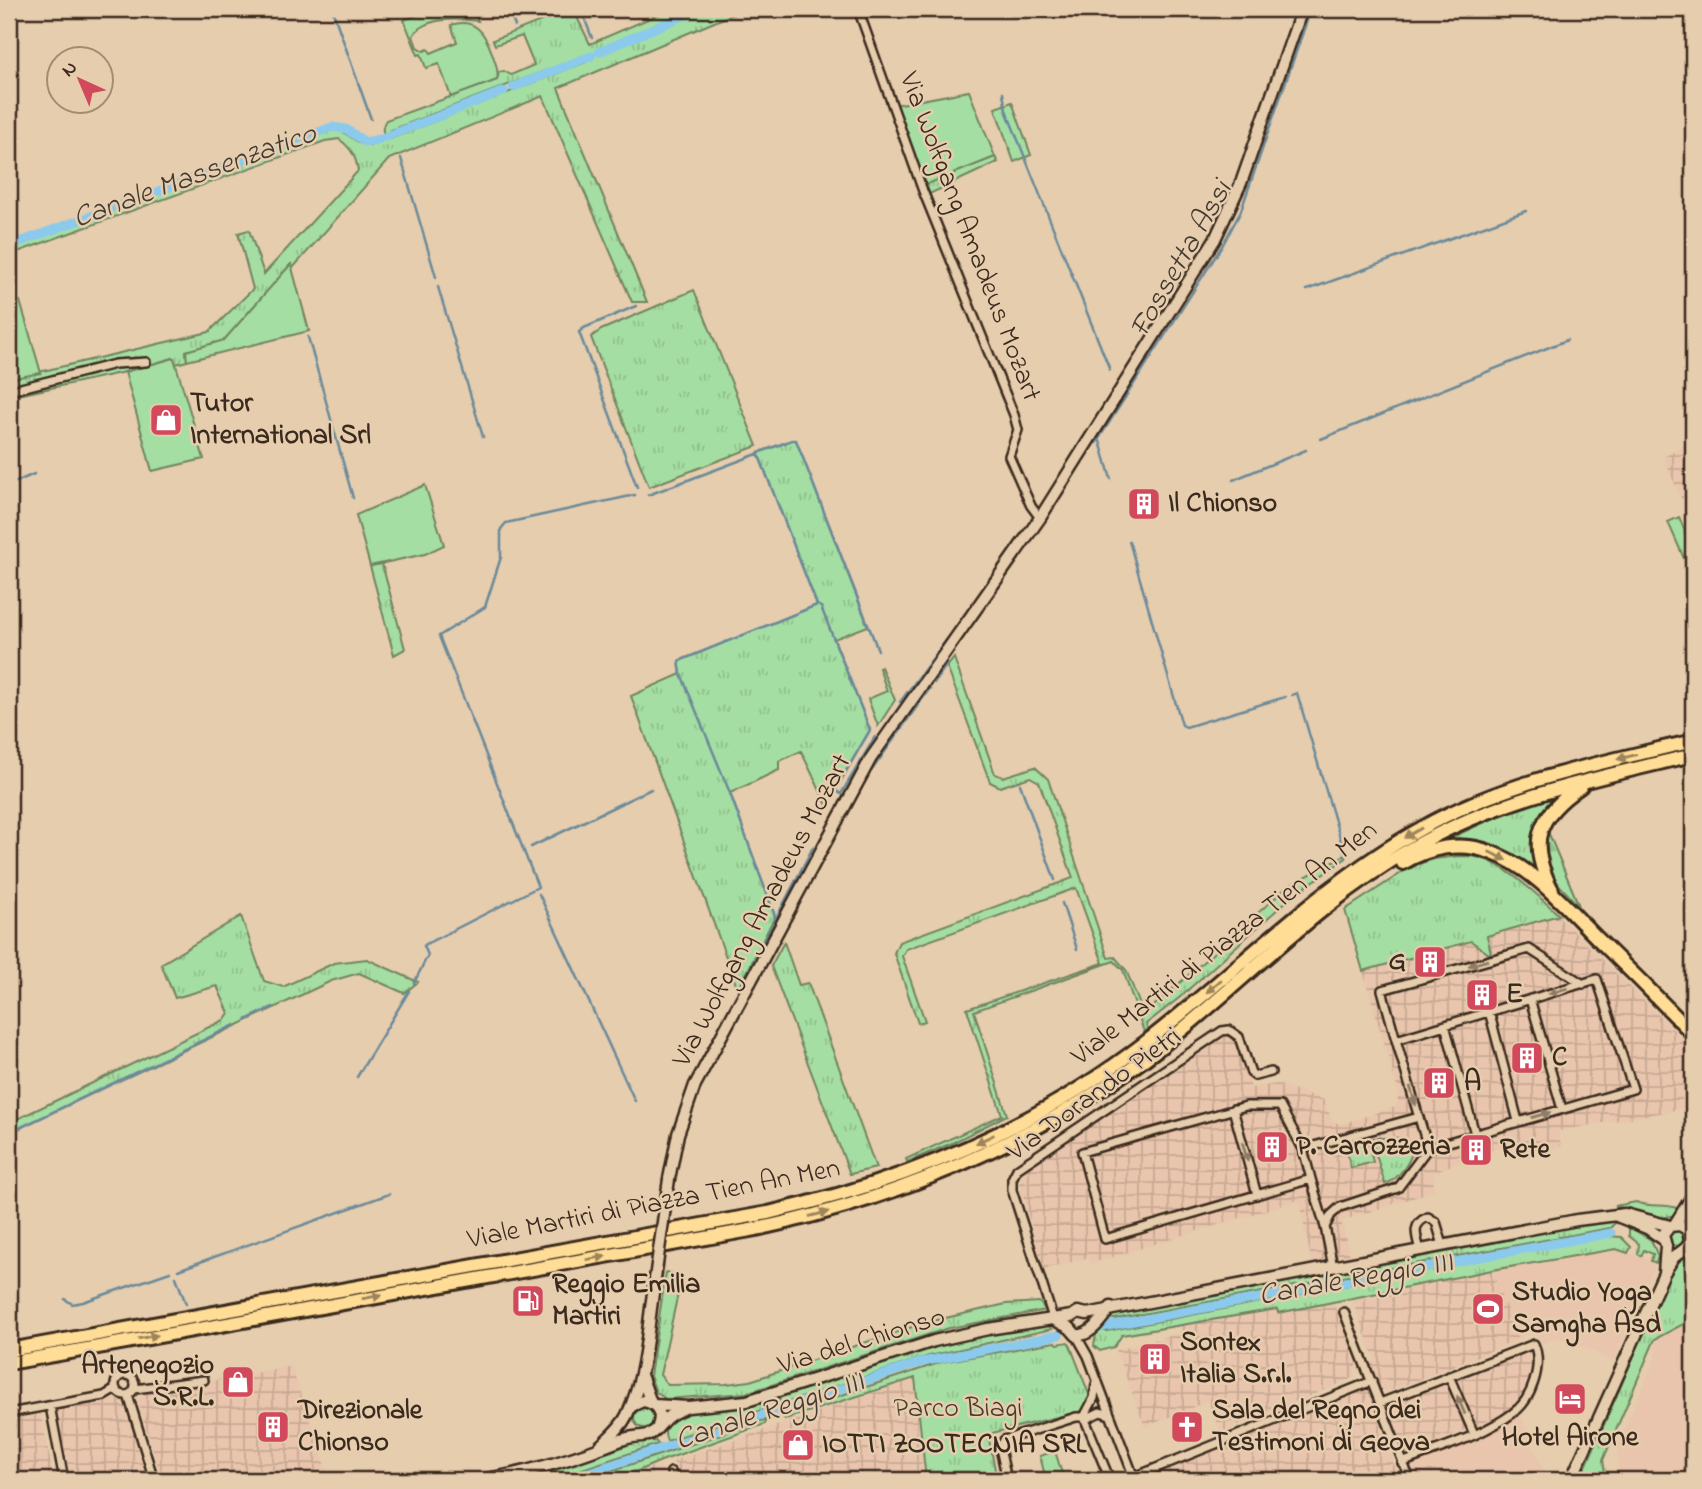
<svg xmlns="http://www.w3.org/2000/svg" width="1702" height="1489" viewBox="0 0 1702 1489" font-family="'Indie Flower',sans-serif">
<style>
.built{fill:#e8c5ac}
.industrial{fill:url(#industrial-grid)}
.grass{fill:url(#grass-tufts);stroke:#708460;stroke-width:2}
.forest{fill:url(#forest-firs);stroke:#708460;stroke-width:2}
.garden{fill:#a5dea2;stroke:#708460;stroke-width:2}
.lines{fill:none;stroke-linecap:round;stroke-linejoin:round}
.stream{stroke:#6b8a9a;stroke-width:2.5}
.canal{stroke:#8bcaec;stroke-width:9}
.street-casing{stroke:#3b2a1e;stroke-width:12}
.secondary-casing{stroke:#3b2a1e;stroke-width:15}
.highway-casing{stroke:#3b2a1e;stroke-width:18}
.street{stroke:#e6cdae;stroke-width:7}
.secondary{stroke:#e6cdae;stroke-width:10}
.highway{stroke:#ffdd96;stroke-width:12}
.secondary-bridge-casing{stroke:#3b2a1e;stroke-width:15;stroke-linecap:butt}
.secondary-bridge{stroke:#e6cdae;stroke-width:10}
.oneway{fill:#9d845a}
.oneway2{fill:#907c66}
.labels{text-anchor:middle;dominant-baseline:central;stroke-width:5;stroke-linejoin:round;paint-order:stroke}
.street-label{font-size:28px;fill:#3b2a1e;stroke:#e6cdae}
.poi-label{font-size:28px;font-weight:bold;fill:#3b2a1e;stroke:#e6cdae;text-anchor:start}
.park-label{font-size:28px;fill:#463c2b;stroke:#e6cdae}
.water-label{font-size:30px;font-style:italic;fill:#433a33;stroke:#e6cdae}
</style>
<defs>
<pattern id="industrial-grid" width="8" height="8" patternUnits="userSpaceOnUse" patternTransform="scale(1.75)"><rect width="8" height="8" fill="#e8c5ac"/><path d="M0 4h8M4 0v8" fill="none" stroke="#c8a994"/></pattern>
<pattern id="grass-tufts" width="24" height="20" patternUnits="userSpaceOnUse" patternTransform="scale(1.75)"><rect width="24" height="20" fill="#a5dea2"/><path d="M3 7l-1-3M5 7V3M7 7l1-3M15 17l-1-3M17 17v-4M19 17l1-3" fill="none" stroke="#8fbf8b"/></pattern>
<pattern id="forest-firs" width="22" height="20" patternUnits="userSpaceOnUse" patternTransform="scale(1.75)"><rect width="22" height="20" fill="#a5dea2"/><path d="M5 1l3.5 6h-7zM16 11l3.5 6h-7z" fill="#8fbf8b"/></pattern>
</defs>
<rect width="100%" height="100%" fill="#e6cdae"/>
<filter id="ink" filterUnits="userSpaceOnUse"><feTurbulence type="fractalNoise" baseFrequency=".0143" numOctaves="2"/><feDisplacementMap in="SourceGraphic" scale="14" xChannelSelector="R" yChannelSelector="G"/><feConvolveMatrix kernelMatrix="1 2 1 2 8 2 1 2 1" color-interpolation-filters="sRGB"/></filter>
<g filter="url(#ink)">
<path class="built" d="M1617,1249l39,14 -43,98 -46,-22 -11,-1 -15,5 -1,-6 -10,-5 -7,3 -5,5 -26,-70z
M1693,1261v219h-73l-3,-34 38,-86 1,-21z
M1521,1417l23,56 -20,7h-107l-7,-17z"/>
<path class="industrial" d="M1693,443v82l-30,-68z
M1459,856l19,1 28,15 29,21 155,153 3,3v58l-135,24 3,15 -41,14 -7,-17 -80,29 1,19 -93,30 9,35 -38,8 -13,-64 -209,64 -2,-6 -44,11 -25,-86 10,-16 200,-133 6,5 16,49 27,-4 46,16 8,21 8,3 56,-17 3,-13 -54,-184 67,-44 22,-7z
M1492,1270l26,70 -131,52 -7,-3 -11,-26 6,-3 -23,-60z
M1334,1303l23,61 -4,12 -4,4 -128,52 -13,-31 -63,26 -29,-77 65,-17 -1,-8 97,-16 2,4z
M1527,1349l7,23 -12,28 -8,10 -108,44 -17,-42 3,-8z
M291,1366l38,111 -16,3h-151l-24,-79 5,-7z
M914,1379l11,101h-244l-8,-19z
M1365,1387l7,13 27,80h-235l-3,-9z
M116,1399l5,1 3,5 23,75h-77l-13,-70z
M41,1414l13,66h-45v-60z
M660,1466l6,14h-49l35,-13z"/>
<path class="grass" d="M571,9h2l17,35 81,-35h74l-187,79 89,214h-15l-89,-206 -154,63 -97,110 -2,-4 -66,76 -38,10 1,10 -11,3 -3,-6 -48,14 -116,25v-18l200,-47 44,-43 -15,-56 11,-3 15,44 94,-103c-2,-15 -7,-23 -19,-32l-14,2 -316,114v-6l325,-120c13,1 24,18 36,16 7,-1 9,-6 15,-8l5,2 196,-77 3,-5 -6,-1 -192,74 -6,6c-4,-5 -2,-12 1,-16l111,-40 2,-8 5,-1 7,4 23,-10 -12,-29 -27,9 -2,-5z
M854,9h9l61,176 71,-28 3,5 -69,32 80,202 -7,3z
M694,290l63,156 -108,41 -58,-150 10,-7z
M792,440h4l72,186 -34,13 36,91 -43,75 -26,-54 -22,10v9l-49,23 45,123 -37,74 -107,-294 50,-22 -2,-13 138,-56 -59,-152z
M1679,517l14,34v28l-25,-57z
M382,564l23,85 -11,6 -24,-89z
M954,658l41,116 8,3 32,-10 13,12 60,179 7,-1 11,13 16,40 5,2 140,-125 58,-32 1,3 -56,40 -111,100 -33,26 1,5 -3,3 -21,-62 -9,-9 -140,50 33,104 -55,28 -45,19 -1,-3 96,-44 -35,-106 136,-46 -27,-75 -170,61 -4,7 23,65 -7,2 -24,-70 5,-11 174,-64 -34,-96 -9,-5 -30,10 -10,-5 -43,-115z
M1563,792c-28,26 -36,46 -24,84 -33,-26 -54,-38 -97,-34l67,-31z
M1459,856c5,0 12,0 17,1 26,4 64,40 83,58l-72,21 4,17 -2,1 -18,-13 -108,30 -18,-61 67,-44 22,-7z
M241,916l23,65 19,6 51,-24 33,-4 51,23 -14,11 -45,-20 -28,8 -322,152v-10l215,-103 5,-7 -12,-27 -42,12 -14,-34z
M784,942l15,43 9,-2 68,185 -26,6 -79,-208z
M1371,1138h33l8,6c3,14 -14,36 -27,40z
M1367,1139l6,23 -22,6 -6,-23z
M1636,1202c16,7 29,0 43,7l-4,6 -13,3 -47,-12z
M1609,1217l6,6 -5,5 -495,91 -7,-1 6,-7z
M1629,1227l22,13 7,16 -2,7 -5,-2 2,-7 -9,-4 -3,6 -3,-2 1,-10 -10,-8z
M1669 1238a8 8 0 1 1 16 0a8 8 0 1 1-16 0Z
M1607,1236l14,1 10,10 -3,6 -12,-4 -124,21 -214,43 -1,-4 -155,26 -8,12 -14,4 -6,-5 2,-12 5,-4 6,1z
M1689,1251h4v68l-38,20 -52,121 3,20h-26l88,-203 12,-20z
M666,1272l8,2 5,8v7l-19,86 8,10 58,-1 24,-3 174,-58 82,-19 33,-2 7,8 -97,18 -203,65 -80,6 -10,-7 -6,-16z
M1045,1323l7,6 -123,27 -150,49 1,-9 173,-56z
M1055,1342l3,2 10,-2 2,3 20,52 -8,14 -94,23 9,46h-71l-11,-102 -130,41 -4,-4 161,-53z
M760,1402l5,7 -98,32c-7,-16 5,-25 19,-30z
M634 1418a10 10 0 1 1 20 0a10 10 0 1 1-20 0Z
M767,1419l-2,5 -104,37 -45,19h-3l-3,-6 -17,6h-9z
M655,1441l3,3 -109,36h-47l107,-28 27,-10z
M1055,1451l9,29h-18l-6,-24z"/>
<path class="forest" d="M1547,829l32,77c-27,-29 -39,-35 -32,-77z"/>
<path class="garden" d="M432,9h40l6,12c-19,-2 -54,-5 -65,15l4,11 7,4 4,-2 3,4 26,-11 -6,-17c24,-8 34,8 41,28 3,9 7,17 5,27l-46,17 -12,-33 -13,4 -5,-14 -3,1 -14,-35z
M969,91l26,66 -70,28 -30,-80z
M1012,102l19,53 -17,7 -19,-54z
M291,264l18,67 -122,30 -1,-10 38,-11z
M20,301l21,72 -32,6v-74z
M174,358l30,101 -52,12 -27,-99z
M425,485l19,60 -19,9 -55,12 -14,-51z
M881,667l14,33 -17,26 -10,-27 19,-8 -8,-23z"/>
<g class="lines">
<path class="stream" d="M332,9l39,110
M508,9l7,17
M581,9l11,29
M1003,93l3,17 104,260
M401,158l35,119
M438,287l45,150
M1307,290l219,-79
M636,306l-52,22 -5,4 58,155
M308,337l45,161
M13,393l71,-18
M1424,397l143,-57
M1099,438l12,41
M1321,439l101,-41
M1096,443l126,-197 18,-33 71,-204
M763,451l29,-11h4l82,210
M758,453l59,152 4,2 49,123 -35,60 6,4 34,-57
M1233,480l73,-30
M9,485l25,-11
M648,495l112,-42
M1129,541l53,184 4,2 99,-30
M934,683l13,-19
M1292,695l5,-2 49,165
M900,702l48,-64
M872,770l58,-82
M1020,784l35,96
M531,847l120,-58
M539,894l96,207
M1062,903l15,46
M776,919l-46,-126 -49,-119 -2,-13 138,-56
M414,983l14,-28 -4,-9 2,-2 112,-57 -99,-251 46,-29 16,-50v-28l5,-6 129,-28
M738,992l75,-145
M246,1020l27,-13
M721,1024l12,-22
M357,1077l52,-86
M9,1133l226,-108
M178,1270l211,-76
M176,1277l10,27
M65,1299l7,5 11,-2 87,-30"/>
<path class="canal" d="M599,52l100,-43
M513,87l78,-31
M385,137l119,-46
M9,246l323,-119 14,2 19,13 15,-3
M1102,1327l509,-94
M566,1480l356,-118 137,-27"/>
<defs>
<path id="street" d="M858,9l65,182 91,224 4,15 -9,26 22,50 9,12
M9,391l106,-27 31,-2
M1530,999l32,110
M1489,1011l29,110
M1445,1025l30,109
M1396,1040l-14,-50 147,-41 54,35
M1233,1109l24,86
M1303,1149l8,30 -206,60 -23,-87 164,-46h34l23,43 116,-32
M1311,1179l14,48
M1420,1250c-4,-15 -9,-26 8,-33l8,5 7,23
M1333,1267l-8,-40 6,-12 9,-8 58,-19 30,-40 205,-59 -36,-110 -201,61 32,108
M1344,1312l66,168
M1053,1318l-41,-128v-11l5,-10 205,-138 7,-1 10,7 12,36 4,3 16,-4
M1076,1335l12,21 47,124
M115 1385a10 10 0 1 1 20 0a10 10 0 1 1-20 0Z
M1449,1376l25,58
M135,1389l69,-9
M128,1395l26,85
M1380,1403l154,-59c9,21 -2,56 -21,69 -32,24 -75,35 -111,50
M50,1406l14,74
M9,1413l95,-17 12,-7
M1084,1417l10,-19 2,-14
M1084,1417l4,1 12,-6 10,3
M671,1472l4,8
M1134,1477l238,-96
M1007,1480l-7,-32 4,-8 72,-23h8l26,63"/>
<path id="secondary" d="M669,1179l9,-45 17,-49 176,-327 169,-240 175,-279 26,-56 61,-174
M1617,1216l30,12 16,11
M1675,1224l18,-29
M1688,1230l5,-17
M1051,1318l19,10 6,7c15,2 26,-17 35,-28
M641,1375l10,28
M654,1405l34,2 59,-6 187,-60 54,-12 84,-13 6,-4 9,2 490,-94 48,-6 45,12
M632,1406l11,-5c14,2 20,12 15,25
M598,1448c10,-10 23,-20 29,-33 18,-37 20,-80 26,-122
M480,1480c49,-7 96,-22 141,-40 10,-4 18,-3 27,-5 9,-3 13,-13 20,-18 5,-5 13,-7 19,-10
M1571,1480l93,-207 10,-16 12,-9 4,-6 -2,-12 -8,-5 -10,1 -7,9 3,11 -2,27"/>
<path id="highway" d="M1403,863c26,-16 58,-22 87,-11 42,14 78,57 108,87 32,31 64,63 95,95
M1552,890c-25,-48 -15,-74 29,-104
M9,1350l759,-137c136,-31 267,-85 378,-171 93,-72 172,-156 276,-214 83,-47 179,-65 271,-87
M9,1363l747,-134c155,-33 304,-98 427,-200 76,-63 145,-133 231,-182 87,-50 183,-69 279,-92"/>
</defs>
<use href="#street" class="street-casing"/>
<use href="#secondary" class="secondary-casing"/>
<use href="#highway" class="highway-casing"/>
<use href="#street" class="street"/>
<use href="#secondary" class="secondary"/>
<use href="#highway" class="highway"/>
<defs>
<path id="secondary-bridge" d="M653,1293l16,-114"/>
</defs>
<use href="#secondary-bridge" class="secondary-bridge-casing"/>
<use href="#secondary-bridge" class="secondary-bridge"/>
</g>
<defs><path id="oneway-solid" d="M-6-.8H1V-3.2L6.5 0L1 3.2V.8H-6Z" transform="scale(1.75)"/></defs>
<g class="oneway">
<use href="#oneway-solid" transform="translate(1627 757) rotate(166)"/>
<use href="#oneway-solid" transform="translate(1413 833) rotate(150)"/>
<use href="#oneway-solid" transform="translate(1498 856) rotate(25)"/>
<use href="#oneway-solid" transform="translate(1214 986) rotate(139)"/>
<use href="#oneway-solid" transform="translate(985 1139) rotate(154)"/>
<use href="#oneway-solid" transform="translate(819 1214) rotate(-15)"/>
<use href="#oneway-solid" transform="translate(596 1258) rotate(-10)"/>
<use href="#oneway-solid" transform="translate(372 1297) rotate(-10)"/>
<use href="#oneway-solid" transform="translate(148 1337) rotate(-10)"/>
</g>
<g class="oneway2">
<use href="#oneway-solid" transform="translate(1478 963) rotate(164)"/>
<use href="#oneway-solid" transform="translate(1558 991) rotate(163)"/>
<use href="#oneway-solid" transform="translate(1413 1096) rotate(73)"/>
<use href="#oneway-solid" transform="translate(1541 1115) rotate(-16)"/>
<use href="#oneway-solid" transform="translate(1245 1152) rotate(74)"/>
<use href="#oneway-solid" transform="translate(1461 1405) rotate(-113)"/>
</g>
</g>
<defs>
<symbol id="shop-square" viewBox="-11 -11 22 22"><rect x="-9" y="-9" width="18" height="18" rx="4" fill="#d1495b" stroke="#e6cdae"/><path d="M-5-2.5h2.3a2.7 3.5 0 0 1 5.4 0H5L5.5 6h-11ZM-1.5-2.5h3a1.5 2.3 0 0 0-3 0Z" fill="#fff"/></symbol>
<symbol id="building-square" viewBox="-11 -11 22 22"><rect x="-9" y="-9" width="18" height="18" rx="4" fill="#d1495b" stroke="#e6cdae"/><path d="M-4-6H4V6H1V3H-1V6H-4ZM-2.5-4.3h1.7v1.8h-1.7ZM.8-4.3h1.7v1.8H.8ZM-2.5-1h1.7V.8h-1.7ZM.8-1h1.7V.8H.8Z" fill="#fff"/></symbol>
<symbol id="fuel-square" viewBox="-11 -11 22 22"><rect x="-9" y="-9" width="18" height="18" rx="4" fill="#d1495b" stroke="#e6cdae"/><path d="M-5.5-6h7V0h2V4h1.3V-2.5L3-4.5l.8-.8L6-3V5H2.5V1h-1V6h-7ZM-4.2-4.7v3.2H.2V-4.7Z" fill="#fff"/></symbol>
<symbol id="stadium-square" viewBox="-11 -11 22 22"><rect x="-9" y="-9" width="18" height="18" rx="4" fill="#d1495b" stroke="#e6cdae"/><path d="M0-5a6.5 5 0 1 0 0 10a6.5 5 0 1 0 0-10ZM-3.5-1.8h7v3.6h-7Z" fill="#fff"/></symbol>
<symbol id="hotel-square" viewBox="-11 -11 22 22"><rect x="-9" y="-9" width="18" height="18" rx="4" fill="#d1495b" stroke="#e6cdae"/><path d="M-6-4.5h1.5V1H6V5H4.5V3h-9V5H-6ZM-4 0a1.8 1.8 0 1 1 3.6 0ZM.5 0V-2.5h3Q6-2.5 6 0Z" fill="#fff"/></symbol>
<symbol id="church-square" viewBox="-11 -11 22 22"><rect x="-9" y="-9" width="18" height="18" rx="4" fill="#d1495b" stroke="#e6cdae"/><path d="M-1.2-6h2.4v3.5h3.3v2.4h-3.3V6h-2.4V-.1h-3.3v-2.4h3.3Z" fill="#fff"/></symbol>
</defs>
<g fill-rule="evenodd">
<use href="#shop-square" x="147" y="401" width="38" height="38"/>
<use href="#building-square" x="1125" y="485" width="38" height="38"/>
<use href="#building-square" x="1411" y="943" width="38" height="38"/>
<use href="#building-square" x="1463" y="976" width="38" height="38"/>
<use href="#building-square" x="1508" y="1039" width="38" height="38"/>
<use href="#building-square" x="1420" y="1064" width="38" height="38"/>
<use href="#building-square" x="1253" y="1128" width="38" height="38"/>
<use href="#building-square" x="1457" y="1131" width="38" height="38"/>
<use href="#fuel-square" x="509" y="1282" width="38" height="38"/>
<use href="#stadium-square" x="1469" y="1290" width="38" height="38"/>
<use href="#building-square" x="1136" y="1340" width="38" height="38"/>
<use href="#shop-square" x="219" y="1363" width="38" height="38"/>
<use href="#hotel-square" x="1551" y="1380" width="38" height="38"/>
<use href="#building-square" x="254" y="1408" width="38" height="38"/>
<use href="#church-square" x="1168" y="1408" width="38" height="38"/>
<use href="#shop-square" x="779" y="1426" width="38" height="38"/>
</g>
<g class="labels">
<g class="street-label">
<text transform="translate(969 237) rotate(69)">Via Wolfgang Amadeus Mozart</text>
<text transform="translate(763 911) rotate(-62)">Via Wolfgang Amadeus Mozart</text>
<text transform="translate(1225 944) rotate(-38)">Viale Martiri di Piazza Tien An Men</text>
<text transform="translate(1095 1095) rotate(-36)">Via Dorando Pietri</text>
<text transform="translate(654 1205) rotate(-11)">Viale Martiri di Piazza Tien An Men</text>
<text transform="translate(862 1342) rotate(-17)">Via del Chionso</text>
</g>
<g class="poi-label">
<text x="190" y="404">Tutor<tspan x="190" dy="32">International Srl</tspan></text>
<text x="1168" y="504">Il Chionso</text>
<text x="1406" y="962" text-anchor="end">G</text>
<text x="1506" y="995">E</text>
<text x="1552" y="1058">C</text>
<text x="1464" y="1083">A</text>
<text x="1296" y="1147">P. Carrozzeria</text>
<text x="1500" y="1150">Rete</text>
<text x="552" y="1285">Reggio Emilia<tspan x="552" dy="32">Martiri</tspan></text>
<text x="1512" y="1293">Studio Yoga<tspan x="1512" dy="32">Samgha Asd</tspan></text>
<text x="1180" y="1343">Sontex<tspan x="1180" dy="32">Italia S.r.l.</tspan></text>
<text x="214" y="1366" text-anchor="end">Artenegozio<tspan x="214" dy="32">S.R.L.</tspan></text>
<text x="298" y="1411">Direzionale<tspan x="298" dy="32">Chionso</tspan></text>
<text x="1212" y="1411">Sala del Regno dei<tspan x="1212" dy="32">Testimoni di Geova</tspan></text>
<text x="1570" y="1438" text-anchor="middle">Hotel Airone</text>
<text x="822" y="1445">IOTTI ZOOTECNIA SRL</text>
</g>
<g class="park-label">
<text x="958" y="1409">Parco Biagi</text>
</g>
<g class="water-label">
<text transform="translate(195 177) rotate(-20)">Canale Massenzatico</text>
<text transform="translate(1182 260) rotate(-60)">Fossetta Assi</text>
<text transform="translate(1356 1280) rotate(-10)">Canale Reggio III</text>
<text transform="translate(770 1412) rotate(-18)">Canale Reggio III</text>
</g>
</g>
<rect width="1702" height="1489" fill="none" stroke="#e6cdae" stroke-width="35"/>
<rect x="18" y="18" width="1667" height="1454" fill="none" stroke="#3b2a1e" stroke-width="2.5" filter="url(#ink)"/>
<g transform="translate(80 80) rotate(316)"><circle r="33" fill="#e6cdae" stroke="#a28c74" stroke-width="2"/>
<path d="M0-5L12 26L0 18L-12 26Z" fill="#d1495b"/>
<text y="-10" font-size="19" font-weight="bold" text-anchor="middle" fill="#3b2a1e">N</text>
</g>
</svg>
